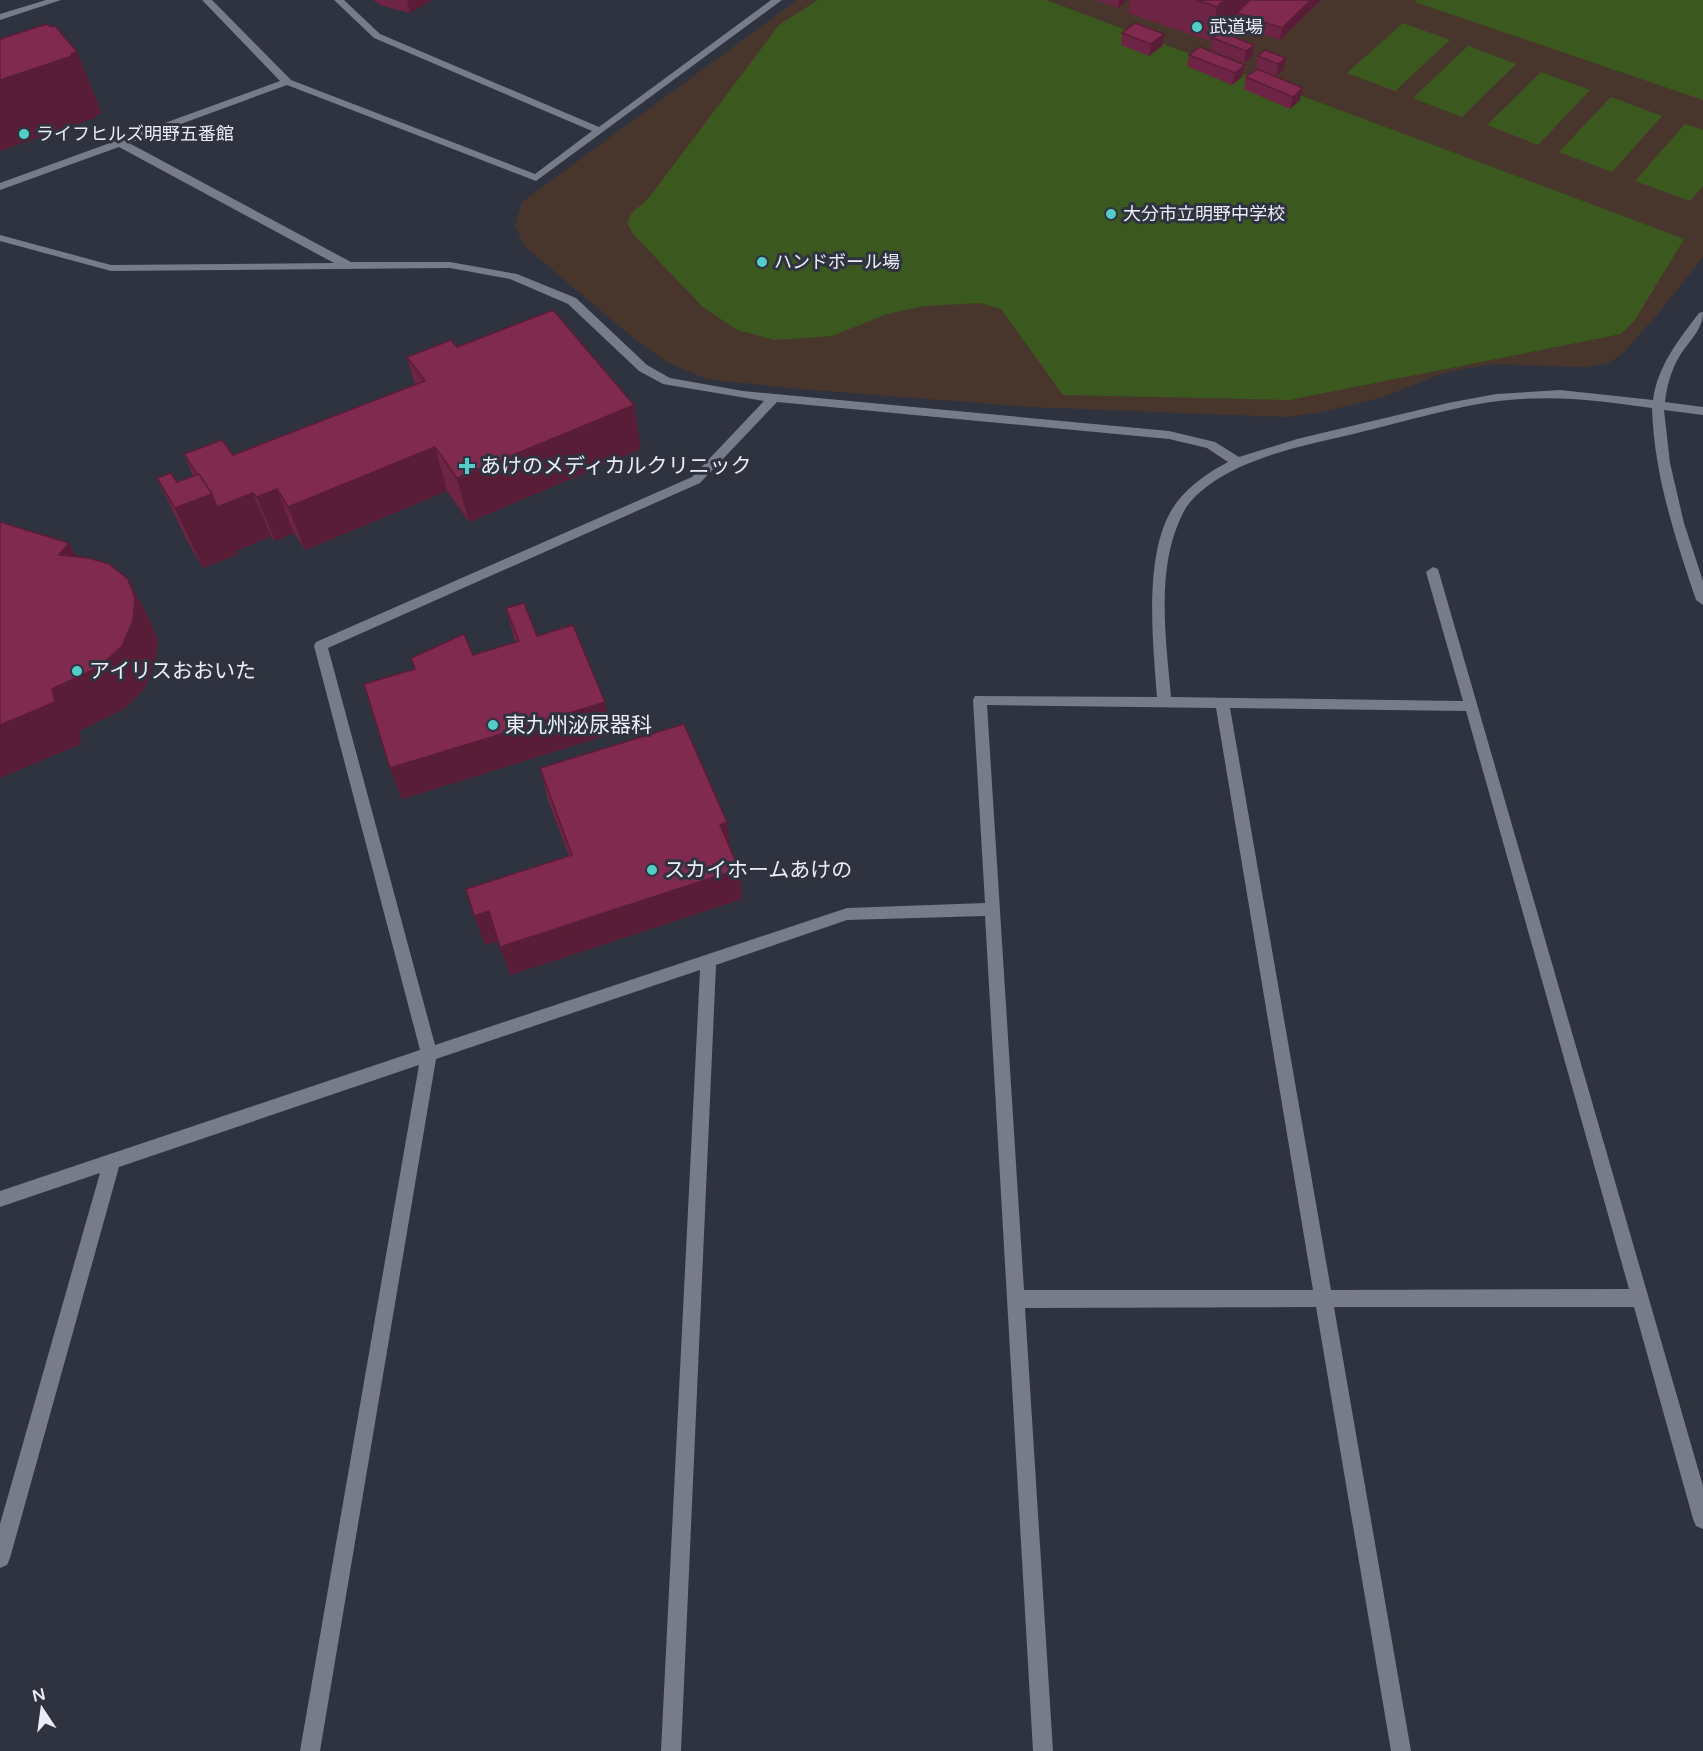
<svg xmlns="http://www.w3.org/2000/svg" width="1703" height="1751" viewBox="0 0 1703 1751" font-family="'Varela Round','Noto Sans JP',sans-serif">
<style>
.education{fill:#48362d}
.green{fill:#3b591f}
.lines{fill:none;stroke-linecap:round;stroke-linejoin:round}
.minor{fill:#777b8a;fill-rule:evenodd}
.wall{fill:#6e2444}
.shaded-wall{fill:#5a1d37}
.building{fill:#802a4f;stroke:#5a1d37;stroke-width:1.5}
.poi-dot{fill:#54cdc8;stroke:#2f333f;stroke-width:2}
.labels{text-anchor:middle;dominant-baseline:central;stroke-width:6;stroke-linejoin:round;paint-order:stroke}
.far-poi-label{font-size:18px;fill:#ebedf6;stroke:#2f333f;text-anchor:start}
.poi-label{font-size:21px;fill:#ebedf6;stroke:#2f333f;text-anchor:start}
</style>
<rect width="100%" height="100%" fill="#2f333f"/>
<path class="education" d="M797,0h906v257l-45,57 -37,41 -13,8 -24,4 -90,-3 -29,5 -21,4 -61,24 -61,15 -35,5 -256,-10 -231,-18 -94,-10 -39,-17 -31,-22 -112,-94 -9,-21 7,-23z"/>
<path class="green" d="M818,0h228l638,239 -49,81 -14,14 -332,66 -226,-5 -62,-86 -21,-6 -56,3 -37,8 -55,22 -57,4 -38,-10 -34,-23 -70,-73 -6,-12 5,-9 16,-14 131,-174z
M1417,0h286v100l-288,-98z
M1403,23l47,17 -55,51 -48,-18z
M1468,46l48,18 -54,53 -49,-19z
M1541,72l49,18 -52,55 -51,-20z
M1611,97l51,19 -50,56 -53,-20z
M1685,124l18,6v56l-13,15 -55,-20z"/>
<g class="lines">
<path class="minor" d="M46,0h15l-61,20v-6z
M202,0h10l79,80 244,94 57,-43 -218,-93 -40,-38h10l36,34 219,93 172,-127h11l-246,181 -249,-96 -158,58 222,119h99l67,12 59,24 71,67 23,13 73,13 426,40 46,11 24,15 58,-18 151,-36 48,-9 64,-4 93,10c5,-35 25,-59 46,-87l4,-1c0,18 -15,30 -24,45 -8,14 -12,28 -14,45l38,5v8l-39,-5 6,53 14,60 19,58v24l-7,-5c-21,-62 -42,-126 -44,-192 -43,-6 -87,-12 -131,-9 -53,3 -105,20 -156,32 -39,10 -81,17 -118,33 -22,9 -53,27 -64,49 -28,55 -17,125 -12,184l292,4 -37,-129 7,-5 5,2 265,917v43l-7,-3 -3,-7 -59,-212h-300l77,444h-20l-75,-444 -291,1 28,443h-20l-48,-835 -138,4 -131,45 -35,786h-20l39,-781 -264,89 -116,692h-20l119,-686 -300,102 -109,391 -3,7 -7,3v-44l100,-351 -100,34v-16l420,-141 -106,-404 2,-4 376,-165 72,-76 -101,-17 -24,-13 -71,-67 -58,-25 -60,-11 -339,3 -111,-30v-6l111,30 223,-2 -215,-116 -119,43v-7l280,-102zM777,402l392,37 38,9 21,14c-19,10 -38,23 -51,40 -35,45 -24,140 -20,195l-182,-1 -2,4 12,203 -138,5 -412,137 -107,-397 372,-165zM987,705l229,3 97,582h-289zM1230,708l236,3 163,578 -298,1z"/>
</g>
<path class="wall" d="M373,0h59l-22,13 -27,-7z
M1096,0h31l-9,8z
M1130,0h191l-41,40 -46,-16 2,-7 -20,18 38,10 -2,12 -8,6 -33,-13 2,-12 -3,3 -82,-28z
M1122,33l42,1 -2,12 -13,10 -28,-11z
M1189,55l56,10 -3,12 -10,8 -45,-19z
M1258,56l28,2 -3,12 -7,6 -20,-8z
M1246,77l57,11 -3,12 -10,9 -46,-20z
M457,347l184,102 -172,73 -22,-31 -142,59 -11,-17 -19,8 -4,-5 -35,15 2,3 -35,14 -17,-30 -29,-60 20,4 16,-6 -9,-22 49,1 182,-70 -8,-28z
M506,608l31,28 74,98 -209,65 -12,-31 25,-99 58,-14 42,-13z
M540,768l190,81 12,50 -232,76 -12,-34 -13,4 84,-89 -21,-56z"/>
<path class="shaded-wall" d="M407,0h25l-22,13z
M1119,0h8l-9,8z
M1224,0h31l-18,13 -1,4 -26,24 7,-34z
M1311,0h10l-41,40 2,-12z
M1164,34l-2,12 -13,10 2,-12z
M1254,45l-2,12 -8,6 2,-12z
M77,52l25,61 -6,2 1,2 -97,34v-71z
M1286,58l-3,12 -7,6 2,-12z
M1245,65l-3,12 -10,8 3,-12z
M1303,88l-3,12 -10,9 3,-12z
M634,405l7,44 -172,73 -12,-44z
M435,447l12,44 -142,59 -17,-43z
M277,489l17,44 -19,8 -18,-44z
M253,493l18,43 -35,15 2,3 -35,14 -28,-60 37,-14z
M69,543l24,43 -34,-31z
M128,579l23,43 7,19 -2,21 -11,26 -21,21 -45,22 2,13 -81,34v-53l52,-36z
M605,702l6,32 -209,65 -12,-31z
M727,822l4,31 -11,-28z
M739,869l3,30 -232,76 -10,-28z
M489,911l10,29 -14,5 -11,-29z"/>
<path class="building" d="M1197,0h27l-7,7z
M1250,0h61l-29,28 -45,-15z
M1135,23l29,11 -13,10 -29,-11z
M47,24l4,3 4,-1 22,26 -6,2 1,2 -72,24v-41z
M1221,32l33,13 -8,6 -33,-13z
M1200,47l45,18 -10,8 -46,-18z
M1265,50l21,8 -8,6 -20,-8z
M1257,69l46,19 -10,9 -47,-20z
M553,310l81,95 -177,73 -22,-31 -147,60 -11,-18 -20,8 -4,-4 -36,14 -5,-13 -13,-20h-2l-13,-20 38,-14 11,15 192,-74 -18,-24 44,-17 6,7z
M171,473l6,9 22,-8 13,20 -37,14 -18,-30z
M0,522l69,21 -10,12 30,3 20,6 19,15 7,19 -2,22 -11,26 -23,21 -47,22 3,13 -55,23z
M524,603l13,33 36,-11 32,77 -215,66 -26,-84 51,-15 -4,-11 53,-24 9,21 46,-14 -13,-33z
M684,724l43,98 -7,3 19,44 -239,78 -11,-36 -15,5 -8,-27 106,-34 -32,-87z"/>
<g class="poi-dot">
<circle cx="1197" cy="27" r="6"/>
<circle cx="24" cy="134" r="6"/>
<circle cx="1111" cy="214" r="6"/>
<circle cx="762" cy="262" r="6"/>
<path d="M464 457h6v6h6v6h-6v6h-6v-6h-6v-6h6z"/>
<circle cx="77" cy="671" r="6"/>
<circle cx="493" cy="725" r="6"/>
<circle cx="652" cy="870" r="6"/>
</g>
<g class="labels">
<g class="far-poi-label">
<text x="1209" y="27">武道場</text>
<text x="36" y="134">ライフヒルズ明野五番館</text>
<text x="1123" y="214">大分市立明野中学校</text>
<text x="774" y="262">ハンドボール場</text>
</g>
<g class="poi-label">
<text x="480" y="466">あけのメディカルクリニック</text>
<text x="89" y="671">アイリスおおいた</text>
<text x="505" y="725">東九州泌尿器科</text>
<text x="664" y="870">スカイホームあけの</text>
</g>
</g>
<g transform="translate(42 1709) rotate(347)" stroke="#2f333f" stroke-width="4.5" paint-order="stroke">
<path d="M0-4.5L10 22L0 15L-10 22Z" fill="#ebedf6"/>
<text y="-9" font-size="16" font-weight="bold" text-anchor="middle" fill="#ebedf6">N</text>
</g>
</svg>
